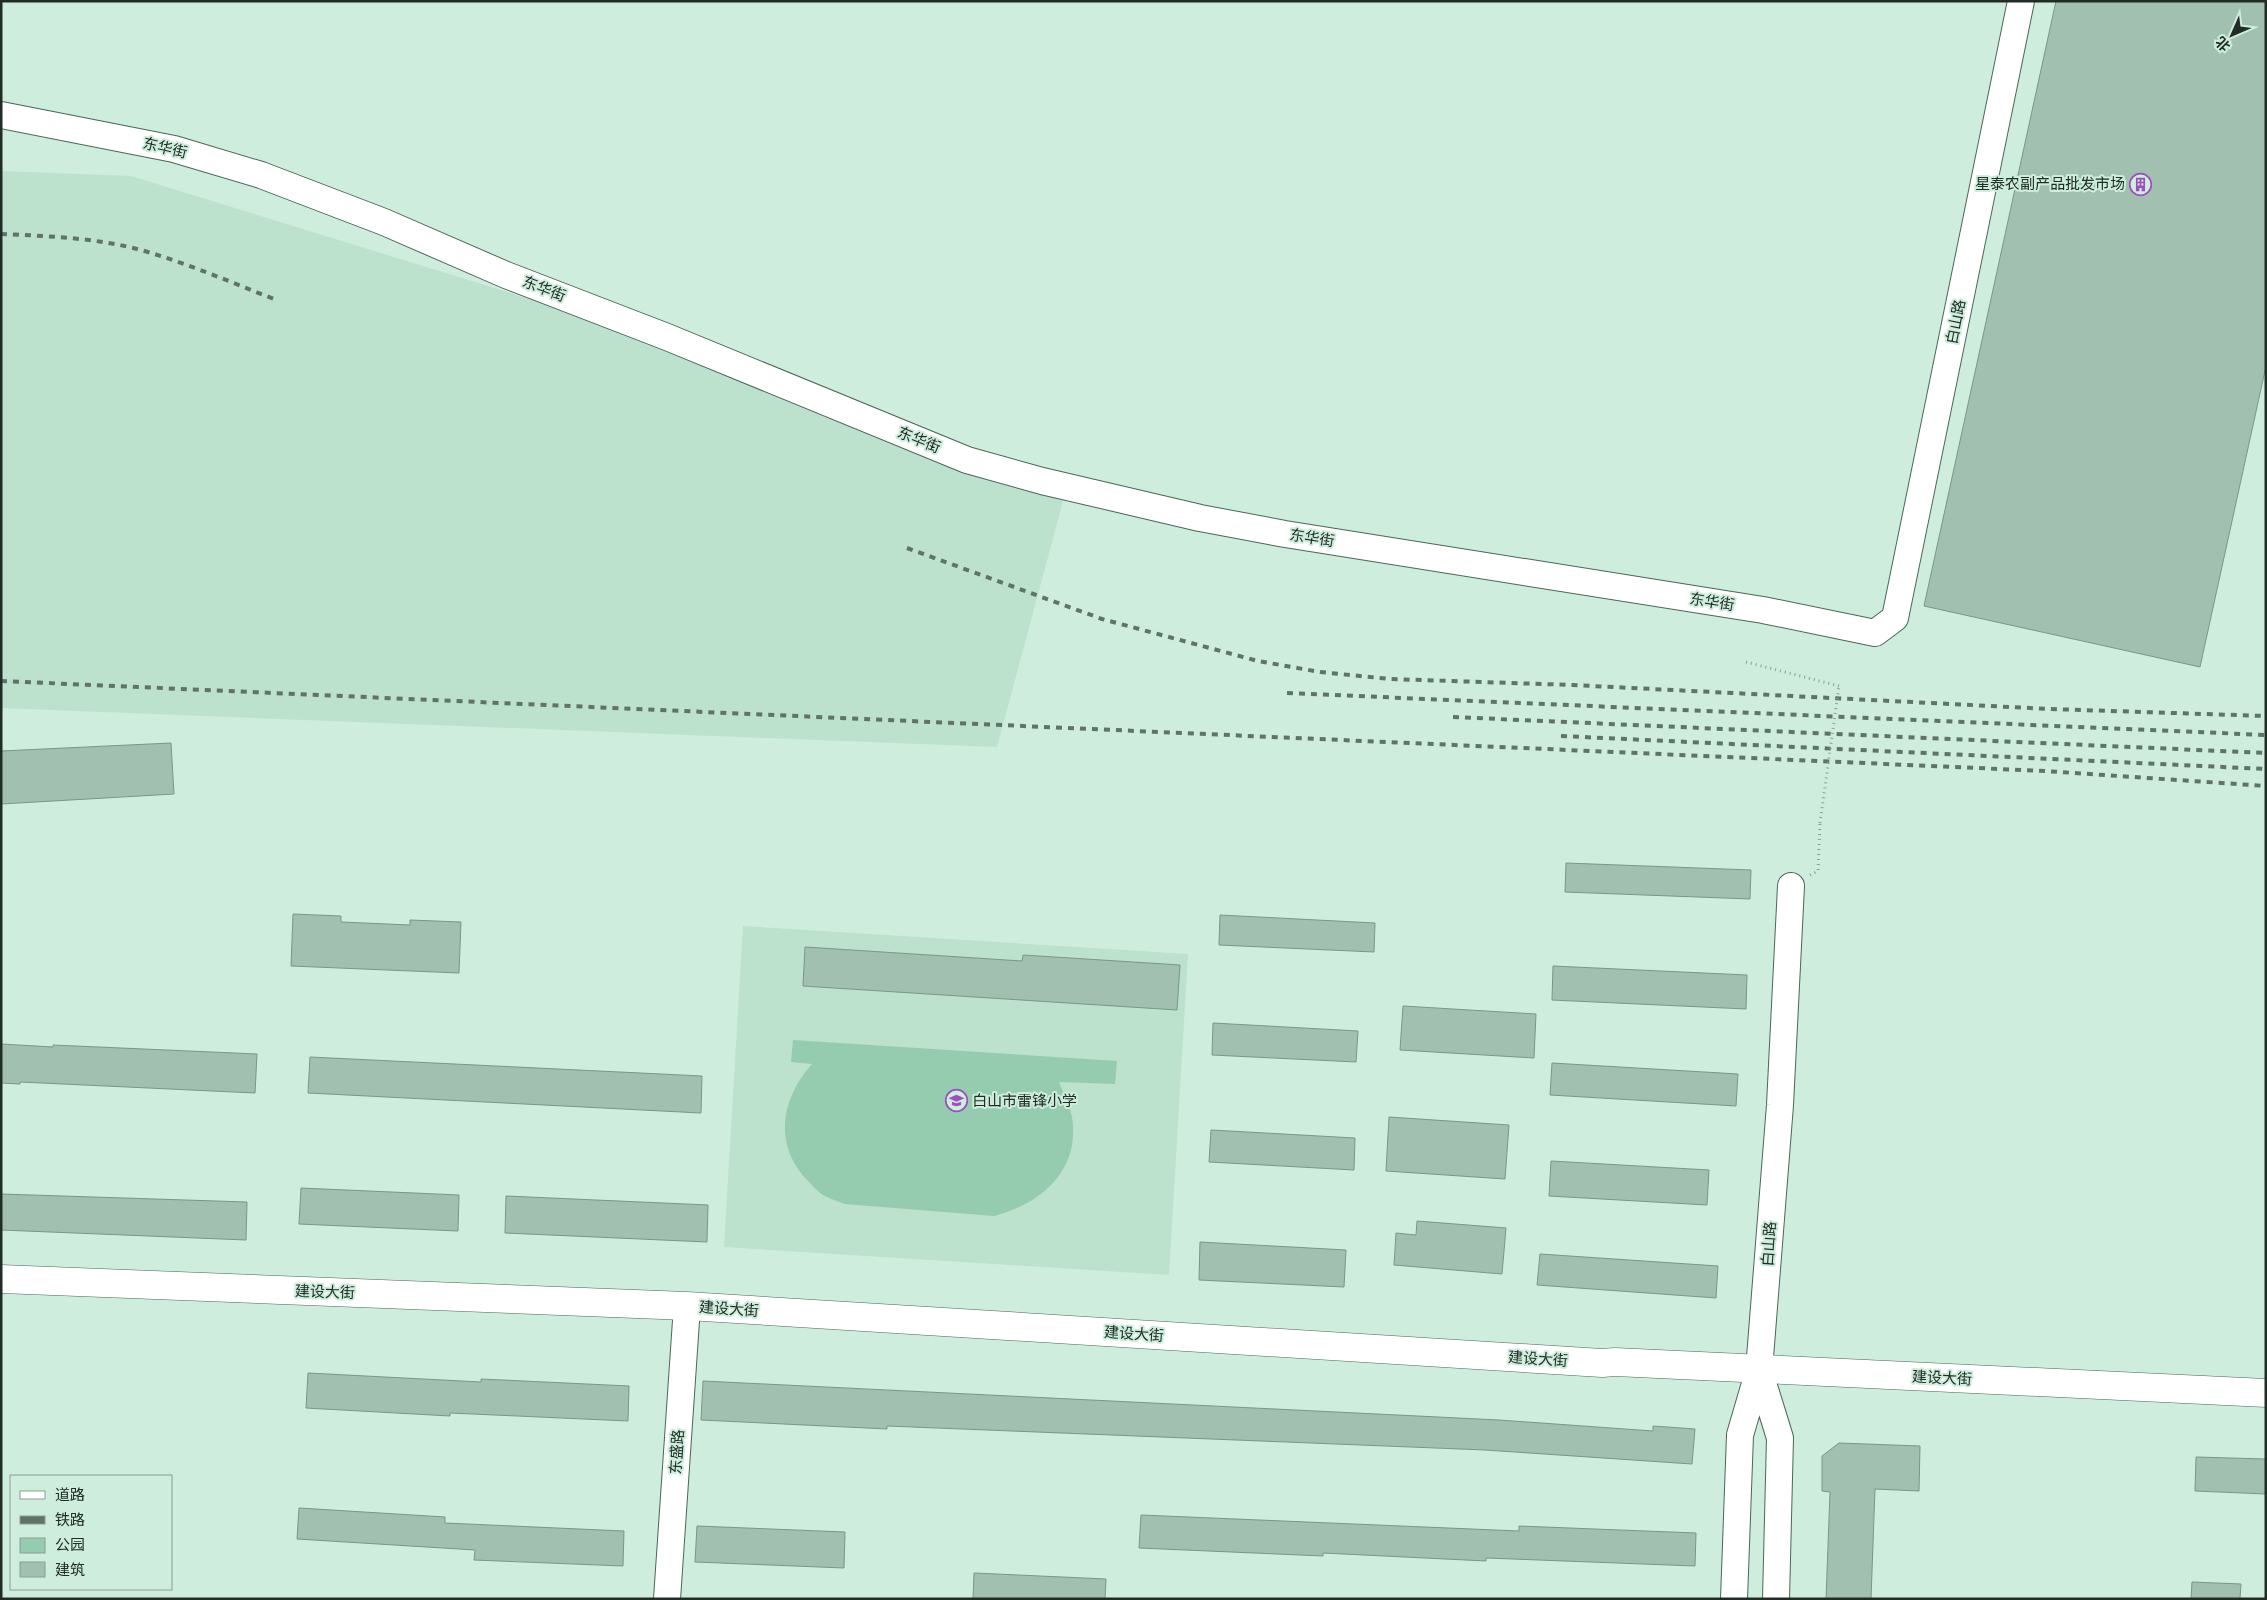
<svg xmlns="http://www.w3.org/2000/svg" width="2267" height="1600" viewBox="0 0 2267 1600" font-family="'Work Sans','Noto Sans SC',sans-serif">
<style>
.built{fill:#bce1cd}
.green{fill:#95cbae}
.building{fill:#a2c0af;stroke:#7a9687}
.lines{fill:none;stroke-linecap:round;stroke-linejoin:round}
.minor-casing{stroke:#4b6658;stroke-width:28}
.major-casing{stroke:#4b6658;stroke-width:29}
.path{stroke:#8ba396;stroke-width:3;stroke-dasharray:1 4;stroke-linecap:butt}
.minor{stroke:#fff;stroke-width:26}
.major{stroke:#fff;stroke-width:28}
.rail{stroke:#607368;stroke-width:4;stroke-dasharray:6 6;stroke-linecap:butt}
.path-bridge{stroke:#8ba396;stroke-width:3;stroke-dasharray:1 4;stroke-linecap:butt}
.labels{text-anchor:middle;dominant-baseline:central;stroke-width:4;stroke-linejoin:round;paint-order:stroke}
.street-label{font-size:15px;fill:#202c25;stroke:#ceeddc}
.poi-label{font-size:15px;fill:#202c25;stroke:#ceeddc;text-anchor:end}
</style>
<rect width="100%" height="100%" fill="#ceeddc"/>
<path class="built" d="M1,171l130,5 467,144 465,181 -66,246 -996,-39z
M743,926l445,28 -19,321 -445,-28z"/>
<path class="green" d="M793,1040l324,21 -2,23 -56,-2c5,14 14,29 14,44 3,49 -36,79 -79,90l-149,-12c-7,-3 -15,-5 -22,-9 -5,-3 -10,-9 -14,-13 -36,-36 -29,-82 3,-118l-21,-2z"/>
<path class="building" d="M2056,1h210v365l-66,301 -276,-61z
M171,743l3,51 -173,10v-53z
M1566,863l185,7 -1,29 -185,-7z
M293,914l48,2v6l69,3v-5l51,2 -2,51 -168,-7z
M1220,915l155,8 -1,29 -155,-7z
M805,947l217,14 1,-6 157,10 -3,45 -374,-24z
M1553,966l194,9 -1,34 -194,-9z
M1403,1006l133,8 -2,44 -134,-8z
M1213,1023l145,8 -2,31 -144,-7z
M1,1044l52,3v-2l204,9 -2,39 -235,-11v2l-19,-1z
M310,1057l392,19 -1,37 -393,-20z
M1552,1063l186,11 -2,32 -186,-11z
M1389,1117l120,8 -4,54 -119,-8z
M1211,1130l144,8 -1,32 -145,-8z
M1551,1161l158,9 -2,35 -158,-9z
M301,1188l158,7 -1,36 -159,-7z
M1,1194l246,8 -1,38 -245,-10z
M506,1196l202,9 -1,37 -202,-9z
M1417,1221l89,7 -4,46 -108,-9 2,-32 20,2z
M1200,1242l146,8 -2,37 -145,-7z
M1540,1254l178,12 -2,32 -179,-13z
M308,1373l173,9v-3l148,7 -1,35 -178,-8v3l-144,-8z
M703,1381l796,39 154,11v-5l42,3 -3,35 -207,-14 -598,-24v3l-186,-9z
M1839,1443l81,3 -1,45 -44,-2 -4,110h-45l4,-107 -8,-1v-35z
M2196,1457l70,2v35l-71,-3z
M299,1508l146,9v6l179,8 -1,35 -149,-6 1,-10 -178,-11z
M1141,1515l378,16v-5l177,7 -1,33 -209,-8v3l-163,-8v3l-184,-8z
M697,1526l148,6 -1,36 -149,-6z
M974,1573l132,6 -1,20h-132z
M2192,1582l49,2 -1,15h-49z"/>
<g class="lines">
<defs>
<path id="minor" d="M1,115l173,34 87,26 123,47 122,53 161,62 300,123 75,21 158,37 85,16 478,76 112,23 20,-15 126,-617
M1759,1370l21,68 -4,161
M667,1599l20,-293
M1734,1599l6,-164 19,-65 21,-265 11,-219"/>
<path id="major" d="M1,1279l686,27 915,57 13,-1 651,31"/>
</defs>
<use href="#minor" class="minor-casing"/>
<use href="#major" class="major-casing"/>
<path class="path" d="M1746,662l93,24
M1810,875l8,-4 2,-48"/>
<use href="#minor" class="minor"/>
<use href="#major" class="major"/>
<path class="rail" d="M1,234c47,2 96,4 140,16 46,13 89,32 133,49
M907,548l195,71 156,42 62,11 70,7 183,6 477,24 216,7
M1,681l2044,90 221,15
M1287,693l979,42
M1453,717l813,36
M1561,736l705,33"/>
<path class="path-bridge" d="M1820,823l19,-137"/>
</g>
<defs>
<symbol id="building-ring" viewBox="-11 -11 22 22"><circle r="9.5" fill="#ceeddc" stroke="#9d4fc0" stroke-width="1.5"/><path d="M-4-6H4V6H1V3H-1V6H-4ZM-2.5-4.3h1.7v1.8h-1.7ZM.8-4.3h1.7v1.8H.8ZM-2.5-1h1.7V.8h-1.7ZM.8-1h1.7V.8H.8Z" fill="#9d4fc0"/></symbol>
<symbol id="school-ring" viewBox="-11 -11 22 22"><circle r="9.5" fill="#ceeddc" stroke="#9d4fc0" stroke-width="1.5"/><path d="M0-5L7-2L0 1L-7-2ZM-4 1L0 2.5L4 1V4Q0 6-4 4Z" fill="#9d4fc0"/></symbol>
</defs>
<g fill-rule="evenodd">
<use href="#building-ring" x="2128" y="172" width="25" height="25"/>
<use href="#school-ring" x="944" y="1088" width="25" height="25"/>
</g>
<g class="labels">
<g class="street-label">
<text transform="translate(165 148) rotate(13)">东华街</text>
<text transform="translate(544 289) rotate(21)">东华街</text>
<text transform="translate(1956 322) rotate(-79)">白山路</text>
<text transform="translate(919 440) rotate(22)">东华街</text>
<text transform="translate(1312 538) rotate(9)">东华街</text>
<text transform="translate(1712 602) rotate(9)">东华街</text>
<text transform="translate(1769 1244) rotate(-86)">白山路</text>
<text transform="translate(325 1292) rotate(2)">建设大街</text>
<text transform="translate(729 1309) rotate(4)">建设大街</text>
<text transform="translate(1134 1334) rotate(4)">建设大街</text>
<text transform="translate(1538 1359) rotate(4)">建设大街</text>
<text transform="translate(1942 1378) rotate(3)">建设大街</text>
<text transform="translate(677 1452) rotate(-86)">东盛路</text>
</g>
<g class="poi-label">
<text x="2125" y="184">星泰农副产品批发市场</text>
<text x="972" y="1101" text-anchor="start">白山市雷锋小学</text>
</g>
</g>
<rect width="2267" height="1600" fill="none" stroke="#202c25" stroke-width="5"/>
<rect x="10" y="1475" width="162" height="115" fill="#ceeddc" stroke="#88a093"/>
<rect x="20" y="1491" width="25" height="8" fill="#ffffff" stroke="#88a093"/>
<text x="55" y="1500" font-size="15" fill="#202c25">道路</text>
<rect x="20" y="1516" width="25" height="8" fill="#607368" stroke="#88a093"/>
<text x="55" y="1525" font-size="15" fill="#202c25">铁路</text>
<rect x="20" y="1538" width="25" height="15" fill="#95cbae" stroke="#88a093"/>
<text x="55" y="1550" font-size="15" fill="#202c25">公园</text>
<rect x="20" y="1562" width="25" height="15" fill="#a2c0af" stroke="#88a093"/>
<text x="55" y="1575" font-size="15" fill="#202c25">建筑</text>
<g transform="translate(2232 35) rotate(225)" stroke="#ceeddc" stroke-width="4" paint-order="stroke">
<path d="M0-4L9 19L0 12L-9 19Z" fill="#202c25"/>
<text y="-8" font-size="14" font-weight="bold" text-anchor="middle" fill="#202c25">北</text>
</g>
</svg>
